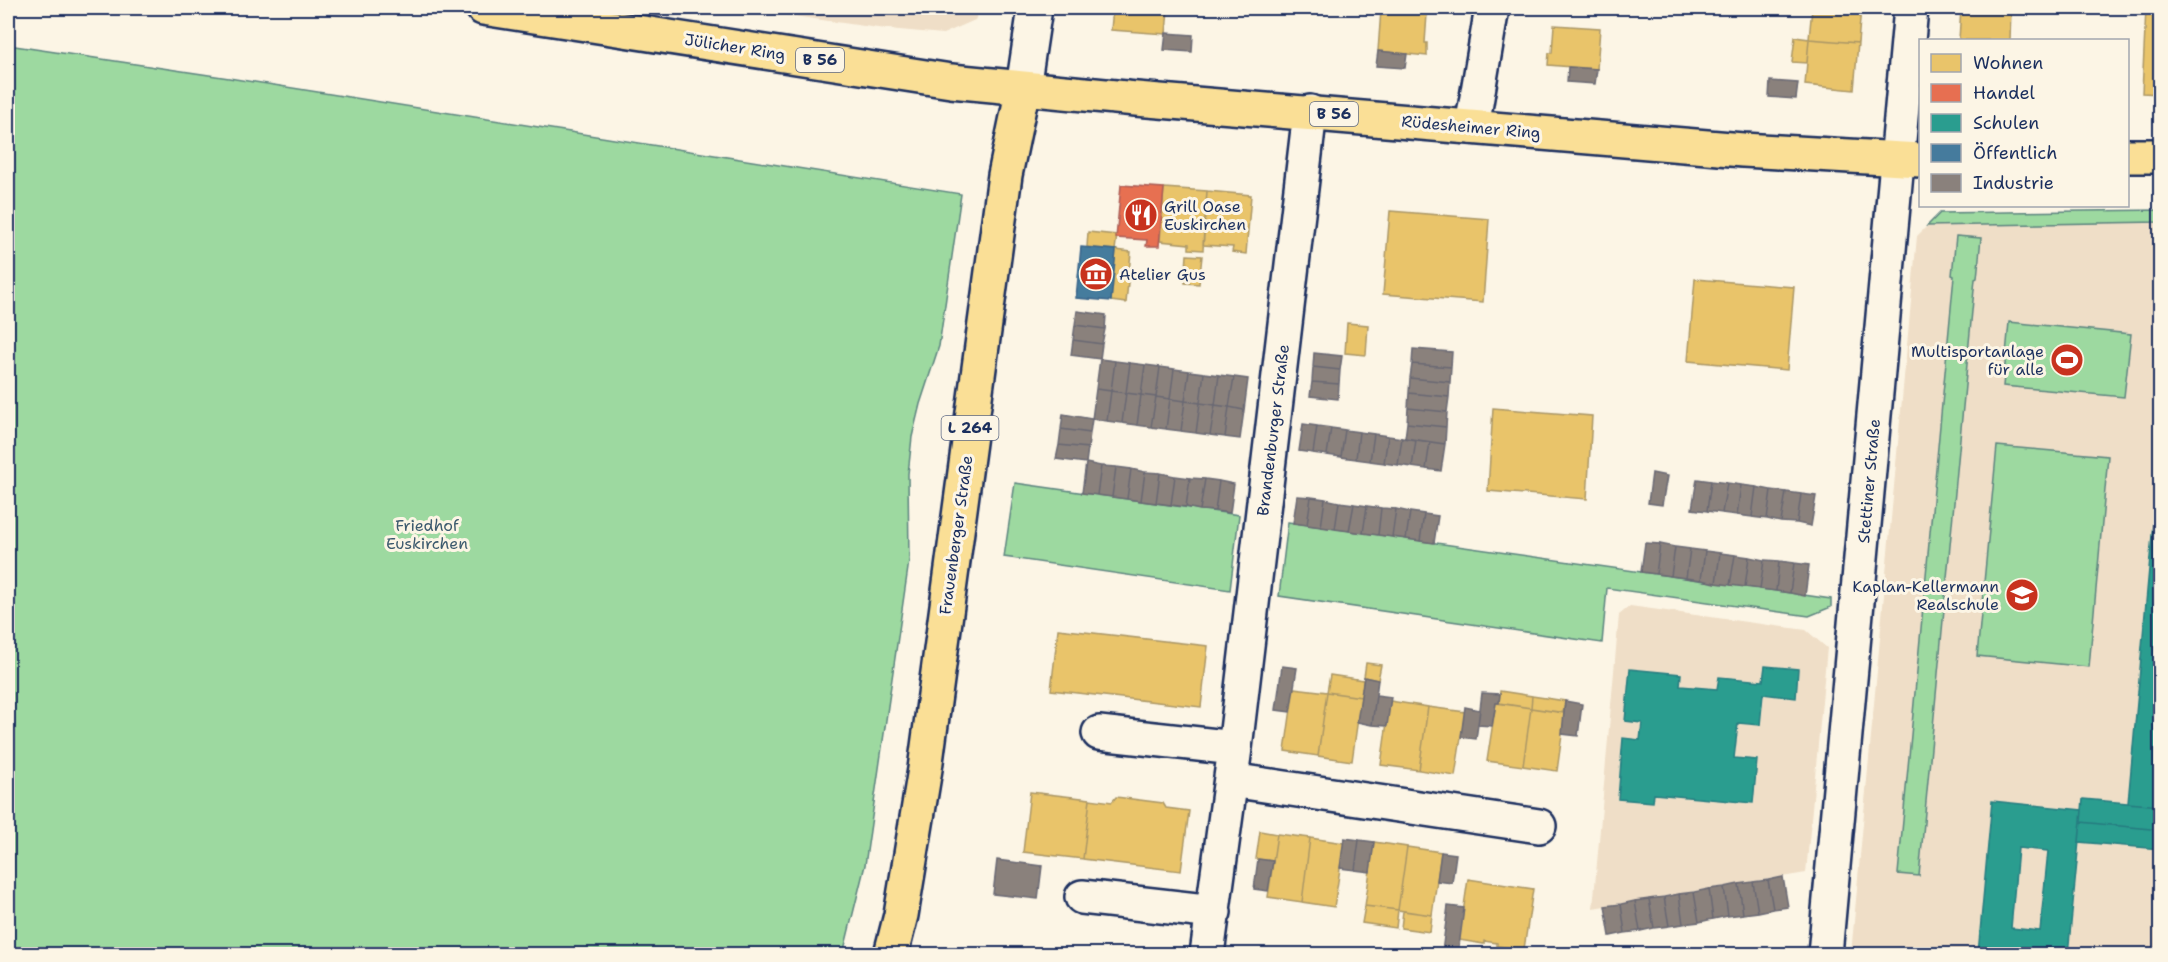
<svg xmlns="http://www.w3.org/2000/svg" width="2168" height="962" viewBox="0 0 2168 962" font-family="'Shantell Sans',sans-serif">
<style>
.built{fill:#efdec7}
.green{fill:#9dd9a0;stroke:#5c847f;stroke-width:1.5}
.homes{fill:#e9c46a;stroke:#ab9766;stroke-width:1.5}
.shops{fill:#e76f51;stroke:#aa5c55;stroke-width:1.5}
.schools{fill:#2a9d8f;stroke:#267c80;stroke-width:1.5;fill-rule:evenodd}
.public{fill:#457b9d;stroke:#38648a;stroke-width:1.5}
.industry{fill:#8a817c;stroke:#696873;stroke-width:1.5}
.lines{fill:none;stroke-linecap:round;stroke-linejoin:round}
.minor-casing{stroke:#1b2f5e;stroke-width:38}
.major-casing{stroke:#1b2f5e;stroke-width:38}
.minor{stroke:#fcf5e5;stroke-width:33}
.major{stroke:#fadf96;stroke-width:33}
.labels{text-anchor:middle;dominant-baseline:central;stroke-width:6;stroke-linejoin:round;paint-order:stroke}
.shield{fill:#fcf5e5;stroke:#5e6a86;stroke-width:1.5}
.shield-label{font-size:15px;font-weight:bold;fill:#1b2f5e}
.street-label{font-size:16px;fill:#1b2f5e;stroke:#fcf5e5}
.poi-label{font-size:16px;fill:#1b2f5e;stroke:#fcf5e5;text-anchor:start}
.park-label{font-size:16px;fill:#3c5a6e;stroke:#fcf5e5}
</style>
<rect width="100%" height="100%" fill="#fcf5e5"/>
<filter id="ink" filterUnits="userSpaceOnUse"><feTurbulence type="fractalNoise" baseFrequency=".0167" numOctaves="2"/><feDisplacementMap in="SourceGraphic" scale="12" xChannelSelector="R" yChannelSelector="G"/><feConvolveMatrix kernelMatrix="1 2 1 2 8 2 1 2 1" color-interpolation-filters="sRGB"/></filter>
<g filter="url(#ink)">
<path class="built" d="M737,8h244l-6,12 -32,14 -65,-6z
M2160,222v732h-309l66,-718 10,-10z
M1630,606l176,24 21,18 -21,225 -213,35 26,-293z"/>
<path class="green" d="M8,45l221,33 732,116 -22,152 -19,58 -8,33 -4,37 1,87 -44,304 -22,89h-835z
M2160,210v12l-233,4 13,-13z
M1956,236l25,2 -4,40 -2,1 -56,597 -21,-2 56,-598 -2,-1z
M2009,322l122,12 -7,63 -121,-11z
M1997,446l111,10 -19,211 -112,-11z
M1015,483l224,32 -9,75 -226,-33z
M1288,522l502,71 41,6v8l-22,9 -202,-28 -5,55 -323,-47z"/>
<path class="homes" d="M1113,8h55l-2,26 -55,-4z
M1812,8h49l-3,35 -49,-4z
M1961,8h50l-1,32h-51z
M2146,8h14v86l-18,-1z
M1381,10l46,4 -2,29h2v13l-49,-5z
M1554,25l46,3 -3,41 -49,-4 1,-12h3z
M1795,37l14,2 -2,24 -15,-1z
M1809,39l49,4 -4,47 -49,-5z
M1164,188l43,3 -4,59 -14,-1v-5l-29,-3z
M1207,191l44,4 -5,59 -14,-2 1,-5 -30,-2z
M1390,211l99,8 -6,83 -100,-8z
M1088,232l29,3 -2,15 -28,-3z
M1116,250l15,2 -5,51 -15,-2z
M1187,255l15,1 -3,28 -14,-1z
M1695,279l99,8 -7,83 -99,-9z
M1347,323l21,2 -2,30 -21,-2z
M1493,408l99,8 -5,83 -99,-8z
M1058,629l150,17 -7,61 -150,-17z
M1366,663l15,2 -3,15 -14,-3z
M1330,675l33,5 -2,17 -34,-5z
M1294,688l33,4 -9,64 -33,-5z
M1500,691l32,5 -1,12 -32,-5z
M1327,692l34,5 -9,64 -34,-5z
M1532,696l33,5 -2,12 -32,-5z
M1390,701l38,6 -9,63 -38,-5z
M1496,703l35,5 -8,58 -36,-5z
M1428,707l37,5 -10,64 -36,-6z
M1531,708l34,5 -8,58 -34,-5z
M1030,792l60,7 -7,60 -60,-7z
M1116,797l47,6 3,5 23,3 -8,60 -98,-12 7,-60 22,3z
M1260,831l17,3 -4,27 -17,-2z
M1277,834l33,4 -8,64 -34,-5z
M1310,838l34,5 -10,64 -32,-5z
M1374,842l33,5 -9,63 -33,-4z
M1407,847l34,5 -9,63 -34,-5z
M1468,879l65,10 -9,60 -27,-3v-3l-13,-2v3l-25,-4z
M1365,906l33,4 -2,18 -34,-5z
M1403,911l29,4 -2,17 -29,-4z"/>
<path class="shops" d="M1121,185l43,3 -5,58h-13l1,-6 -31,-2z"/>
<path class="schools" d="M2155,502l5,1v303l-32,-3z
M1765,666l33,3 -2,29 -33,-4 -3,31 -22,-2 -4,35 23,2 -4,43 -99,-9 -1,8 -35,-3 5,-61 17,2 2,-17 -17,-2 5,-52 51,5 -1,12 37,3 2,-12 44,4z
M2083,799l77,7v24l-79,-8z
M1992,801l90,9 -14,144h-90zM2018,848l30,3 -8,80 -29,-3z
M2081,822l79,8v19l-81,-7z"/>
<path class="public" d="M1081,247l35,3 -5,51 -35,-3z"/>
<path class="industry" d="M1387,8h39l-1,6 -38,-3z
M1166,33l27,2 -1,17 -28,-2z
M1378,51l29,3 -2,14 -29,-2z
M1568,67l29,2 -2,15 -28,-2z
M1770,81l28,2 -2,16 -27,-2z
M1077,311l29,4 -1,14 -30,-4z
M1075,325l30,4 -3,15 -29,-4z
M1073,340l29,4 -2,15 -29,-4z
M1413,349l39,3 -1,15 -39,-3z
M1314,353l28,3 -2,14 -27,-3z
M1100,359l15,2 -4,30 -15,-2z
M1115,361l15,2 -4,30 -15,-2z
M1130,363l15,2 -4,30 -15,-2z
M1412,364l39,3 -1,15 -40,-4z
M1145,365l15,2 -4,30 -15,-2z
M1160,367l14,2 -4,30 -14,-2z
M1313,367l27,3 -1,14 -27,-2z
M1174,369l15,2 -4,30 -15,-2z
M1189,371l15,2 -4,30 -15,-2z
M1204,373l15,2 -4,30 -15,-2z
M1219,375l15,2 -5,30 -14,-2z
M1234,377l14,2 -4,31 -15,-3z
M1410,378l40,4 -1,15 -40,-4z
M1312,382l27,2 -1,15 -28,-3z
M1096,389l15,2 -4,30 -15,-2z
M1111,391l15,2 -4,30 -15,-2z
M1126,393l15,2 -4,30 -15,-2z
M1409,393l40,4 -2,15 -39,-4z
M1141,395l15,2 -5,30 -14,-2z
M1156,397l14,2 -4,30 -15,-2z
M1170,399l15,2 -4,30 -15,-2z
M1185,401l15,2 -4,30 -15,-2z
M1200,403l15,2 -5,30 -14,-2z
M1215,405l14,2 -4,30 -15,-2z
M1229,407l15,3 -4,29 -15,-2z
M1408,408l39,4 -1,15 -39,-4z
M1063,414l29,5 -2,14 -29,-4z
M1407,423l39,4 -1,17 -40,-6z
M1303,424l14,2 -4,27 -14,-2z
M1317,426l14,2 -4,27 -14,-2z
M1331,428l14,2 -4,27 -14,-2z
M1061,429l29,4 -2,15 -29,-3z
M1345,430l14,2 -3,27 -15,-2z
M1359,432l15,2 -4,27 -14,-2z
M1374,434l14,2 -4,27 -14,-2z
M1388,436l14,2 -4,27 -14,-2z
M1402,438l14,2 -4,27 -14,-2z
M1416,440l14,2 -4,27 -14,-2z
M1430,442l15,2 -4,27 -15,-2z
M1059,445l29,3 -2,15 -30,-4z
M1086,463l15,3 -4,29 -15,-2z
M1101,466l15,1 -4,30 -15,-2z
M1116,467l15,2 -4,30 -15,-2z
M1131,469l14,3 -4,29 -14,-2z
M1145,472l15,1 -4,30 -15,-2z
M1160,473l15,3 -4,29 -15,-2z
M1652,473l15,3 -5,29 -14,-2z
M1175,476l15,2 -4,29 -15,-2z
M1190,478l15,1 -5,31 -14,-3z
M1205,479l14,2 -4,30 -15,-1z
M1697,479l14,2 -4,30 -15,-2z
M1219,481l15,3 -4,29 -15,-2z
M1711,481l16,2 -5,30 -15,-2z
M1727,483l14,2 -4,30 -15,-2z
M1741,485l15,2 -4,30 -15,-2z
M1756,487l15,3 -4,29 -15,-2z
M1771,490l15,2 -5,30 -14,-3z
M1786,492l15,2 -4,29 -16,-1z
M1801,494l15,2 -5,30 -14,-3z
M1297,496l14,1 -4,28 -14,-2z
M1311,497l14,2 -4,28 -14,-2z
M1325,499l14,3 -4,27 -14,-2z
M1339,502l15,2 -5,27 -14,-2z
M1354,504l13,2 -4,27 -14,-2z
M1367,506l14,2 -3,27 -15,-2z
M1381,508l15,1 -4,28 -14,-2z
M1396,509l14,3 -4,27 -14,-2z
M1410,512l14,2 -4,27 -14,-2z
M1424,514l14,2 -4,27 -14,-2z
M1645,543l15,1 -4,30 -15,-2z
M1660,544l15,3 -4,29 -15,-2z
M1675,547l15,2 -4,29 -15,-2z
M1690,549l15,2 -4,29 -15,-2z
M1705,551l15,2 -4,30 -15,-3z
M1720,553l15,2 -5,30 -14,-2z
M1735,555l14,2 -4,30 -15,-2z
M1749,557l15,3 -4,29 -15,-2z
M1764,560l15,1 -3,30 -16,-2z
M1779,561l15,2 -4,30 -14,-2z
M1794,563l15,2 -4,31 -15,-3z
M1282,666l15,2 -7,44 -14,-2z
M1364,677l14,3 -6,45 -15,-3z
M1482,693l18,1 -1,9h-3l-4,23 -14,-1z
M1376,695l15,2 -4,29 -15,-1z
M1565,701l17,3 -4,32 -16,-2z
M1465,707l15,3 -4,29 -15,-2z
M1344,838l15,2 -4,30 -15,-2z
M1359,840l15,2 -4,30 -15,-2z
M1441,852l15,2 -4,29 -15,-2z
M1258,859l15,2 -5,30 -14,-2z
M997,860l45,6 -4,33 -45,-5z
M1783,877l5,30 -15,2 -5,-29z
M1768,880l5,29 -15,3 -5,-30z
M1753,882l5,30 -15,2 -4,-30z
M1739,884l4,30 -15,2 -4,-29z
M1724,887l4,29 -15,3 -4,-30z
M1709,889l4,30 -14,3 -5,-30z
M1694,892l5,30 -16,2 -4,-30z
M1679,894l4,30 -14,2 -5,-29z
M1664,897l5,29 -15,2 -5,-29z
M1649,899l5,29 -14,3 -5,-30z
M1635,901l5,30 -15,2 -4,-29z
M1621,904l4,29 -15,3 -5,-30z
M1448,906l16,2 -6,46 -16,-2z"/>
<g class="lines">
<defs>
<path id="minor" d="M1023,88l12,-80
M1472,127l20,-119
M1099,733l136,15
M1231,780l308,46
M1082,897l132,15
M1207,954l28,-206 75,-636
M1825,954l86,-946"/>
<path id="major" d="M483,8l468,73 185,18 607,51 177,10
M2128,156h32
M891,954l10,-39 24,-146 80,-594 18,-87"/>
</defs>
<use href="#minor" class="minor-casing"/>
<use href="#major" class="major-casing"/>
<use href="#minor" class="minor"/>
<use href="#major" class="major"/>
</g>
</g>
<defs>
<symbol id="restaurant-disc" viewBox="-11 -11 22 22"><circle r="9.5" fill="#c8321e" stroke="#fcf5e5"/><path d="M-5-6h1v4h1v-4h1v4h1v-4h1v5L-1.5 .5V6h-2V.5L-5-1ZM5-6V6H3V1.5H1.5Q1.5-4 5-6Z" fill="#fff"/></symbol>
<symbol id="museum-disc" viewBox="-11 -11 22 22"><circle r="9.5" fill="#c8321e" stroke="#fcf5e5"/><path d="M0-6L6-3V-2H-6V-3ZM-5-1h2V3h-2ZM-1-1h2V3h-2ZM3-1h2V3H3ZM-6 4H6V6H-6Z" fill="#fff"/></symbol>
<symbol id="stadium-disc" viewBox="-11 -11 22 22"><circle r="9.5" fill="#c8321e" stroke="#fcf5e5"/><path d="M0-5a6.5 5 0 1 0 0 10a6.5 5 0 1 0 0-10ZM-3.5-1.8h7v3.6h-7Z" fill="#fff"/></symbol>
<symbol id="school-disc" viewBox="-11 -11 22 22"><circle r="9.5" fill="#c8321e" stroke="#fcf5e5"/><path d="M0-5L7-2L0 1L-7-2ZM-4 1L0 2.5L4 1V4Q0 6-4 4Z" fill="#fff"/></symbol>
</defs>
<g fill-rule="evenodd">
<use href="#restaurant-disc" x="1122" y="196" width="38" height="38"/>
<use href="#museum-disc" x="1077" y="255" width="38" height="38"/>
<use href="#stadium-disc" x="2048" y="341" width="38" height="38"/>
<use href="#school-disc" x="2003" y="576" width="38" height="38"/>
</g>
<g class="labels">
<g class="shield">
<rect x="796" y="48" width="48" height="24" rx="4.5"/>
<rect x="1310" y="102" width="48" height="24" rx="4.5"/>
<rect x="941.5" y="416" width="57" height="24" rx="4.5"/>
</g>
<g class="shield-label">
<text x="820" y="60">B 56</text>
<text x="1334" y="114">B 56</text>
<text x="970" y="428">L 264</text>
</g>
<g class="street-label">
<text transform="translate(735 47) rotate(9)">Jülicher Ring</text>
<text transform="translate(1471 127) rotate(5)">Rüdesheimer Ring</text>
<text transform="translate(1273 430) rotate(-83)">Brandenburger Straße</text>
<text transform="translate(1869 481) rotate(-85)">Stettiner Straße</text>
<text transform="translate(956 535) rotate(-82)">Frauenberger Straße</text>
</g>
<g class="poi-label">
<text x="1164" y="206">Grill Oase<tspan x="1164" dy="18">Euskirchen</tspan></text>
<text x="1119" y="274">Atelier Gus</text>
<text x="2044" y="351" text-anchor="end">Multisportanlage<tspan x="2044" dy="18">für alle</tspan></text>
<text x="1999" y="586" text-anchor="end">Kaplan-Kellermann<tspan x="1999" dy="18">Realschule</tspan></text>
</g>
<g class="park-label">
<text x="427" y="525">Friedhof<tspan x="427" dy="18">Euskirchen</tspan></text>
</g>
</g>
<rect width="2168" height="962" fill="none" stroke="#fcf5e5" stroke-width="30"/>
<rect x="15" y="15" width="2138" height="932" fill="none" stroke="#1b2f5e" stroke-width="2" filter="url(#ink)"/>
<rect x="1919" y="39" width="210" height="168" fill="#fcf5e5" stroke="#a2a6af" stroke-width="1.5"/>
<rect x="1931" y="54" width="30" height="18" fill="#e9c46a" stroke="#a2a6af" stroke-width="1.5"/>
<text x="1973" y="69" font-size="18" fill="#1b2f5e">Wohnen</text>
<rect x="1931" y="84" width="30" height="18" fill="#e76f51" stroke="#a2a6af" stroke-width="1.5"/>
<text x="1973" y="99" font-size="18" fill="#1b2f5e">Handel</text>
<rect x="1931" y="114" width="30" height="18" fill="#2a9d8f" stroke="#a2a6af" stroke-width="1.5"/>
<text x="1973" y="129" font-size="18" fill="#1b2f5e">Schulen</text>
<rect x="1931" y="144" width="30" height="18" fill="#457b9d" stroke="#a2a6af" stroke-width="1.5"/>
<text x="1973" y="159" font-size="18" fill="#1b2f5e">Öffentlich</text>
<rect x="1931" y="174" width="30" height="18" fill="#8a817c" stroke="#a2a6af" stroke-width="1.5"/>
<text x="1973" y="189" font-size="18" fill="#1b2f5e">Industrie</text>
</svg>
